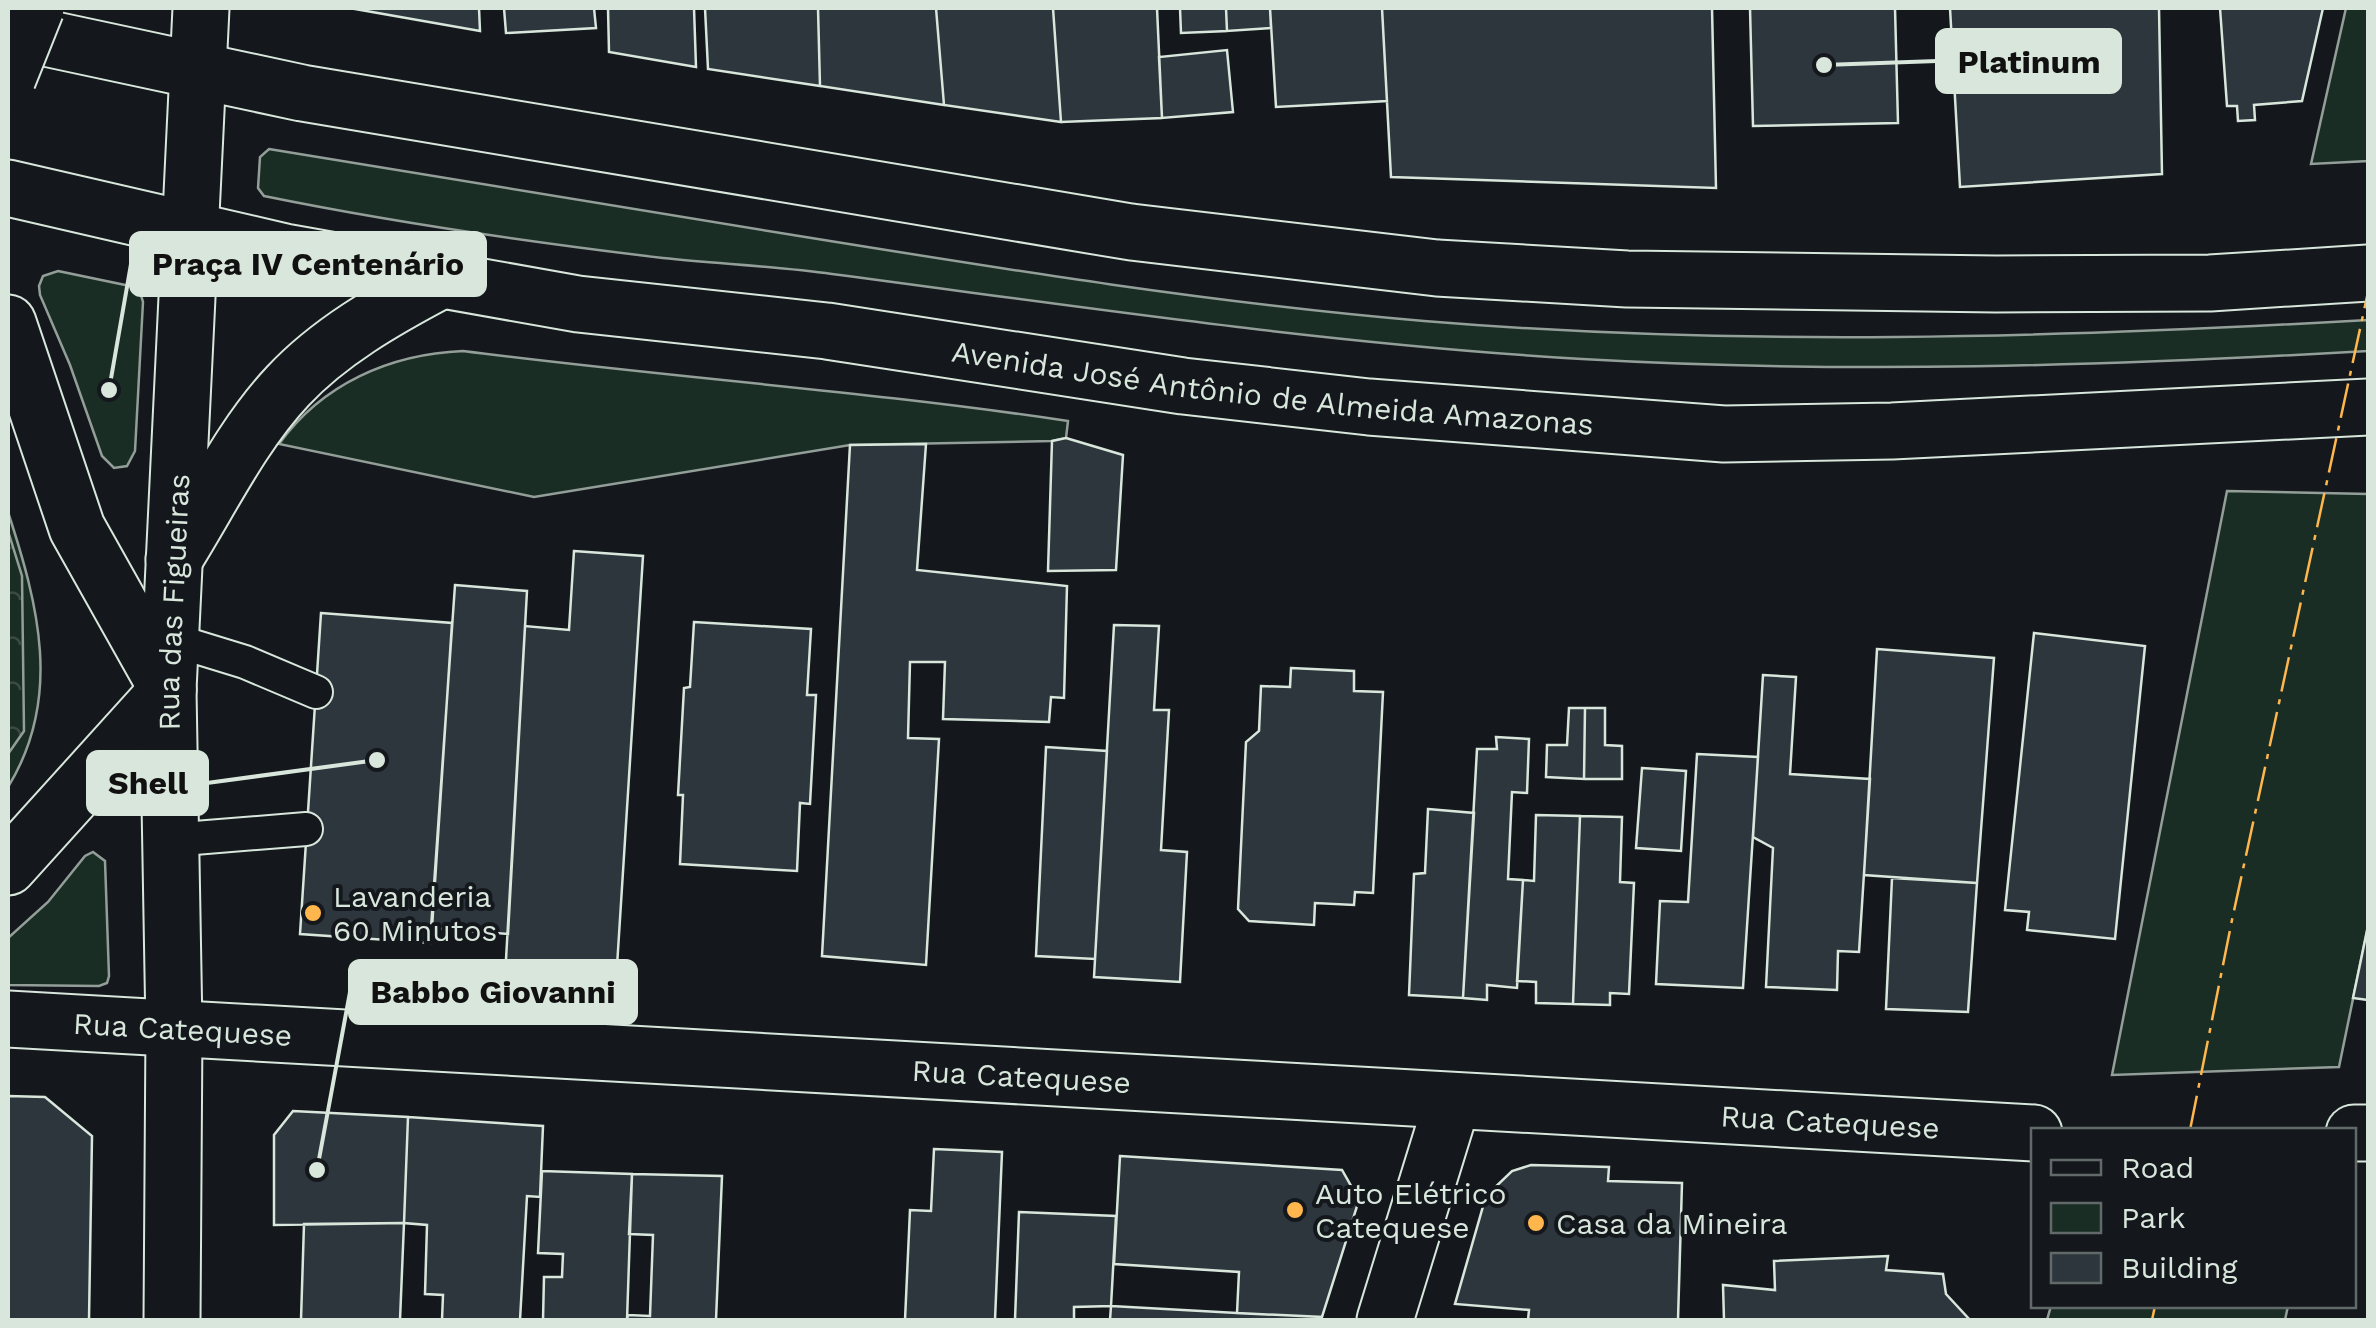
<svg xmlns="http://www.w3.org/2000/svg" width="2376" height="1328" viewBox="0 0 2376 1328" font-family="'Work Sans',sans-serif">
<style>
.green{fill:#1a2d24;stroke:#939e99;stroke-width:2.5}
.forest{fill:url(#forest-crowns);stroke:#939e99;stroke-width:2.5}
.building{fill:#2c363c;stroke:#d8e6dc;stroke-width:2.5}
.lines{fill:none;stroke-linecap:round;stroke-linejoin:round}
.service-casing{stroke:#d8e6dc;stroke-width:36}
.minor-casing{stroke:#d8e6dc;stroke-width:59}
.secondary-casing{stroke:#d8e6dc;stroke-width:59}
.primary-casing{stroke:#d8e6dc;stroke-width:59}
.trunk-casing{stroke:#d8e6dc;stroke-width:59}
.service{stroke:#14181c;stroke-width:32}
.minor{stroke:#14181c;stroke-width:55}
.secondary{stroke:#14181c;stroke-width:55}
.primary{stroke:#14181c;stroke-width:55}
.trunk{stroke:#14181c;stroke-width:55}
.trunk-bridge-casing{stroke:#d8e6dc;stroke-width:59;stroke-linecap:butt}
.trunk-bridge{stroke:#14181c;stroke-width:55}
.power{stroke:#ffb74d;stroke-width:2.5;stroke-dasharray:35 8 5 8;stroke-linecap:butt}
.poi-dot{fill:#ffb74d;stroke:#14181c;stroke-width:4}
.labels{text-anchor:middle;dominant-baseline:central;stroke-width:8;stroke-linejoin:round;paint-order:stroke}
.street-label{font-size:30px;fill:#d8e6dc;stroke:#14181c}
.poi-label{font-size:30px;fill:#d8e6dc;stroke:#14181c;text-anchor:start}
.leader{fill:none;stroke:#d8e6dc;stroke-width:4}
.callout-dot{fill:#d8e6dc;stroke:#14181c;stroke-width:4}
.callout{fill:#d8e6dc;stroke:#d8e6dc;stroke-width:4}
.callout-label{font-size:32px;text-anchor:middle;font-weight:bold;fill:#111}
</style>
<defs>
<pattern id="forest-crowns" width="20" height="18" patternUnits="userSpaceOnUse" patternTransform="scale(2.5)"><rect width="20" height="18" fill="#1a2d24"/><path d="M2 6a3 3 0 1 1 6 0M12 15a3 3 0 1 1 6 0" fill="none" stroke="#3b4b43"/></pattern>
</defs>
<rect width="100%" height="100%" fill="#14181c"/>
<path class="green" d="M2346,8h22v153l-57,3z
M269,149c174,30 349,57 524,86 210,34 419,68 631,86 314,26 630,17 944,-1v31c-262,15 -524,23 -786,8 -254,-15 -498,-52 -750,-85 -56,-8 -113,-10 -169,-16 -134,-16 -267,-35 -399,-62l-6,-8 2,-31z
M58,271l72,15 10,6 3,10 -8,149 -8,15 -13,2 -12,-12 -32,-91 -30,-70 -1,-9 4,-10z
M463,351c201,26 404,40 605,70l-2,17 -14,3 -202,4 -316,52 -255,-53c43,-60 111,-90 184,-93z
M2227,491l141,3v432l-29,141 -227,8z
M8,512c30,92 55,186 0,275z
M93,852l12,9 4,115 -2,7 -8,3 -91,-1v-47l40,-36 37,-46z
M2051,1306h237l-3,14h-238z"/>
<path class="forest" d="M8,531l14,45 2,155 -16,23z"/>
<path class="building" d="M349,8h130l1,23 -125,-22z
M504,8h90l2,20 -90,5z
M608,8h86l2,59 -87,-15z
M705,8h113l2,78 -112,-17z
M818,8h118l8,97 -124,-19z
M936,8h117l8,114 -117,-17z
M1053,8h104l5,110 -101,4z
M1180,8h46l1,23 -46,2z
M1226,8h44l1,20 -44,3z
M1270,8h112l5,93 -111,6z
M1382,8h330l4,180 -325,-11z
M1750,8h145l3,115 -145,3z
M1950,8h209l3,166 -202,13z
M2220,8h103l-21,93 -48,4 1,15 -17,1 -1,-15h-10z
M1227,50l6,62 -71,6 -3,-61z
M1066,438l57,17 -7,115 -68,1 4,-130z
M926,444l-9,126 150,16 -3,112 -13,-1 -2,25 -106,-3 2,-57h-35l-2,76 31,1 -13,226 -104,-9 28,-511z
M574,551l69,5 -27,426 -111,-5 20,-351 44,4z
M455,585l72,6 -19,343 -77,-6z
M321,613l131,10 -21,320 -131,-9z
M694,622l117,7 -4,66h9l-6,109 -10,-1 -3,68 -117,-7 3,-69h-5l6,-107 6,-1z
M1114,625l45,1 -5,84h15l-8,140 26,2 -7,130 -86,-5z
M2034,633l111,13 -30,293 -88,-9 2,-18 -24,-2z
M1877,649l117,9 -17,225 -113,-8z
M1291,668l63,3v20l29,1 -10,201 -18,-1 -1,13 -39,-2 -1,22 -65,-4 -11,-12 8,-167 13,-11 2,-45 29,1z
M1763,675l33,2 -6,97 80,5 -11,173 -21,-1 -1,39 -71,-3 7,-139 -20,-11z
M1569,708h16l-1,71 -38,-2 1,-32h20z
M1585,708h20v37l17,1v33h-38z
M1496,737l33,2 -2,54 -15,-1 -4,87 15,1 -6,108 -30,-3v15l-24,-2 14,-249h20z
M1046,747l61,4 -12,208 -59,-3z
M1697,754l61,3 -15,231 -87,-4 4,-83 28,1z
M1642,768l44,3 -5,80 -45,-3z
M1428,809l46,4 -11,185 -54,-3 5,-121 11,-1z
M1536,815l44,1 -7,188 -37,-1v-21l-19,-1 6,-101 11,1z
M1580,816l42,1 -2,65 14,1 -5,111 -19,-1v12l-37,-1z
M1892,878l85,5 -9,129 -82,-3z
M2368,926v74l-15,-2z
M8,1096l37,1 47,39 -3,184h-81z
M293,1111l115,6 -4,106 -130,2v-90z
M408,1117l135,9 -3,71 -13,-1 -7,124h-78l1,-25 -18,-1 2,-69 -23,-2z
M934,1149l68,3 -7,168h-90l5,-110 21,1z
M1120,1156l222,14 17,30 -37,117 -85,-4 2,-41 -125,-8z
M1531,1165l78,2 -1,14 74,2 -4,137h-150l1,-10 -74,-6 31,-108 26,-25z
M542,1171l90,3 -5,146h-84l1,-43h18l1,-23 -25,-1z
M632,1174l90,2 -6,144h-89l1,-5 22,1 3,-81 -24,-1z
M1019,1212l97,4 -5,90 -37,1v13h-59z
M404,1223l-4,97h-99l3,-96z
M1888,1256l-2,14 57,4 3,20 24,26h-246l-1,-35 52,5 -1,-29z
M1111,1306l126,7 85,4 -1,3h-211z"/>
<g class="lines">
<defs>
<path id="service" d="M170,639l75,23 71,30
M170,840l136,-11"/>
<path id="minor" d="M1385,1320l67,-217"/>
<g id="secondary">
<path d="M8,867l160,-177"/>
<path id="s1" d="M8,1019l2026,114"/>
<path d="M2354,1133h14"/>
</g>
<g id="primary">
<path id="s2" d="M172,1320l2,-291 -6,-339 33,-682"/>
</g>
<g id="trunk">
<path d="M8,30l294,63 829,139 306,36 190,11 369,5 214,-1 158,-10"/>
<path id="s3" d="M8,188l277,64 293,52 249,27 356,55 186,21 355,27 168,-3 476,-24"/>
<path d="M8,323l69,205 91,162"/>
<path d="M174,559c36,-57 67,-123 114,-173 41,-44 97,-76 150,-104"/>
</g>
</defs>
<use href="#service" class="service-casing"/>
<use href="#minor" class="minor-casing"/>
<use href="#secondary" class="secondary-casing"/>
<use href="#primary" class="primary-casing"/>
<use href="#trunk" class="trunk-casing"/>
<use href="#service" class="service"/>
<use href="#minor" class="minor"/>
<use href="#secondary" class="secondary"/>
<use href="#primary" class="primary"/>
<use href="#trunk" class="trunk"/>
<defs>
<path id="trunk-bridge" d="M8,78l28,-70"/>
</defs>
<use href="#trunk-bridge" class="trunk-bridge-casing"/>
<use href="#trunk-bridge" class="trunk-bridge"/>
<path class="power" d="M2190,1130l42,-210 136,-628
M2152,1320l3,-14"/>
</g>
<g class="poi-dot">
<circle cx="313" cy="913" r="10"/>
<circle cx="1295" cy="1210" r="10"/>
<circle cx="1536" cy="1223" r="10"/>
</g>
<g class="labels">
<g class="street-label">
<text stroke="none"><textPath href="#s3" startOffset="1282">Avenida José Antônio de Almeida Amazonas</textPath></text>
<text stroke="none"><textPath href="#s2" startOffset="718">Rua das Figueiras</textPath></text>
<text stroke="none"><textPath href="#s1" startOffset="175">Rua Catequese</textPath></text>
<text stroke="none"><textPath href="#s1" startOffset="1015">Rua Catequese</textPath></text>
<text stroke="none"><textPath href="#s1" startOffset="1825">Rua Catequese</textPath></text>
</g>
<g class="poi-label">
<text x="333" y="896">Lavanderia<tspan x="333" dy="34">60 Minutos</tspan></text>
<text x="1315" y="1193">Auto Elétrico<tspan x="1315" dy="34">Catequese</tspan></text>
<text x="1556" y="1223">Casa da Mineira</text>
</g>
</g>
<path class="leader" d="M1824 65L1937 61M109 390L131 264M377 760L207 783M317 1170L350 992"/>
<g class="callout-dot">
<circle cx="1824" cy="65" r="10"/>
<circle cx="109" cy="390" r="10"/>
<circle cx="377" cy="760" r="10"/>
<circle cx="317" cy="1170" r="10"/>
</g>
<g class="callout">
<rect x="1937" y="30" width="183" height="62" rx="10"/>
<rect x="131" y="233" width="354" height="62" rx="10"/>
<rect x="88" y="752" width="119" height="62" rx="10"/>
<rect x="350" y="961" width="286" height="62" rx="10"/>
</g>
<g class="callout-label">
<text x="2029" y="73">Platinum</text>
<text x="308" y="275">Praça IV Centenário</text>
<text x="148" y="794">Shell</text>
<text x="493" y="1003">Babbo Giovanni</text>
</g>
<rect width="2376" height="1328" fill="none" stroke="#d8e6dc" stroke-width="20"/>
<rect x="2031" y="1128" width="325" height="180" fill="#14181c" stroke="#626a69" stroke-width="2.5"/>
<rect x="2051" y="1160" width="50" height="15" fill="#14181c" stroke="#626a69" stroke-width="2.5"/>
<text x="2121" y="1178" font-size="30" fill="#d8e6dc">Road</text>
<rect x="2051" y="1203" width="50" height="30" fill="#1a2d24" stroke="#626a69" stroke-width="2.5"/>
<text x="2121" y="1228" font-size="30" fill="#d8e6dc">Park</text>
<rect x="2051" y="1253" width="50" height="30" fill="#2c363c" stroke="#626a69" stroke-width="2.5"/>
<text x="2121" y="1278" font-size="30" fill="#d8e6dc">Building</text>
</svg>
